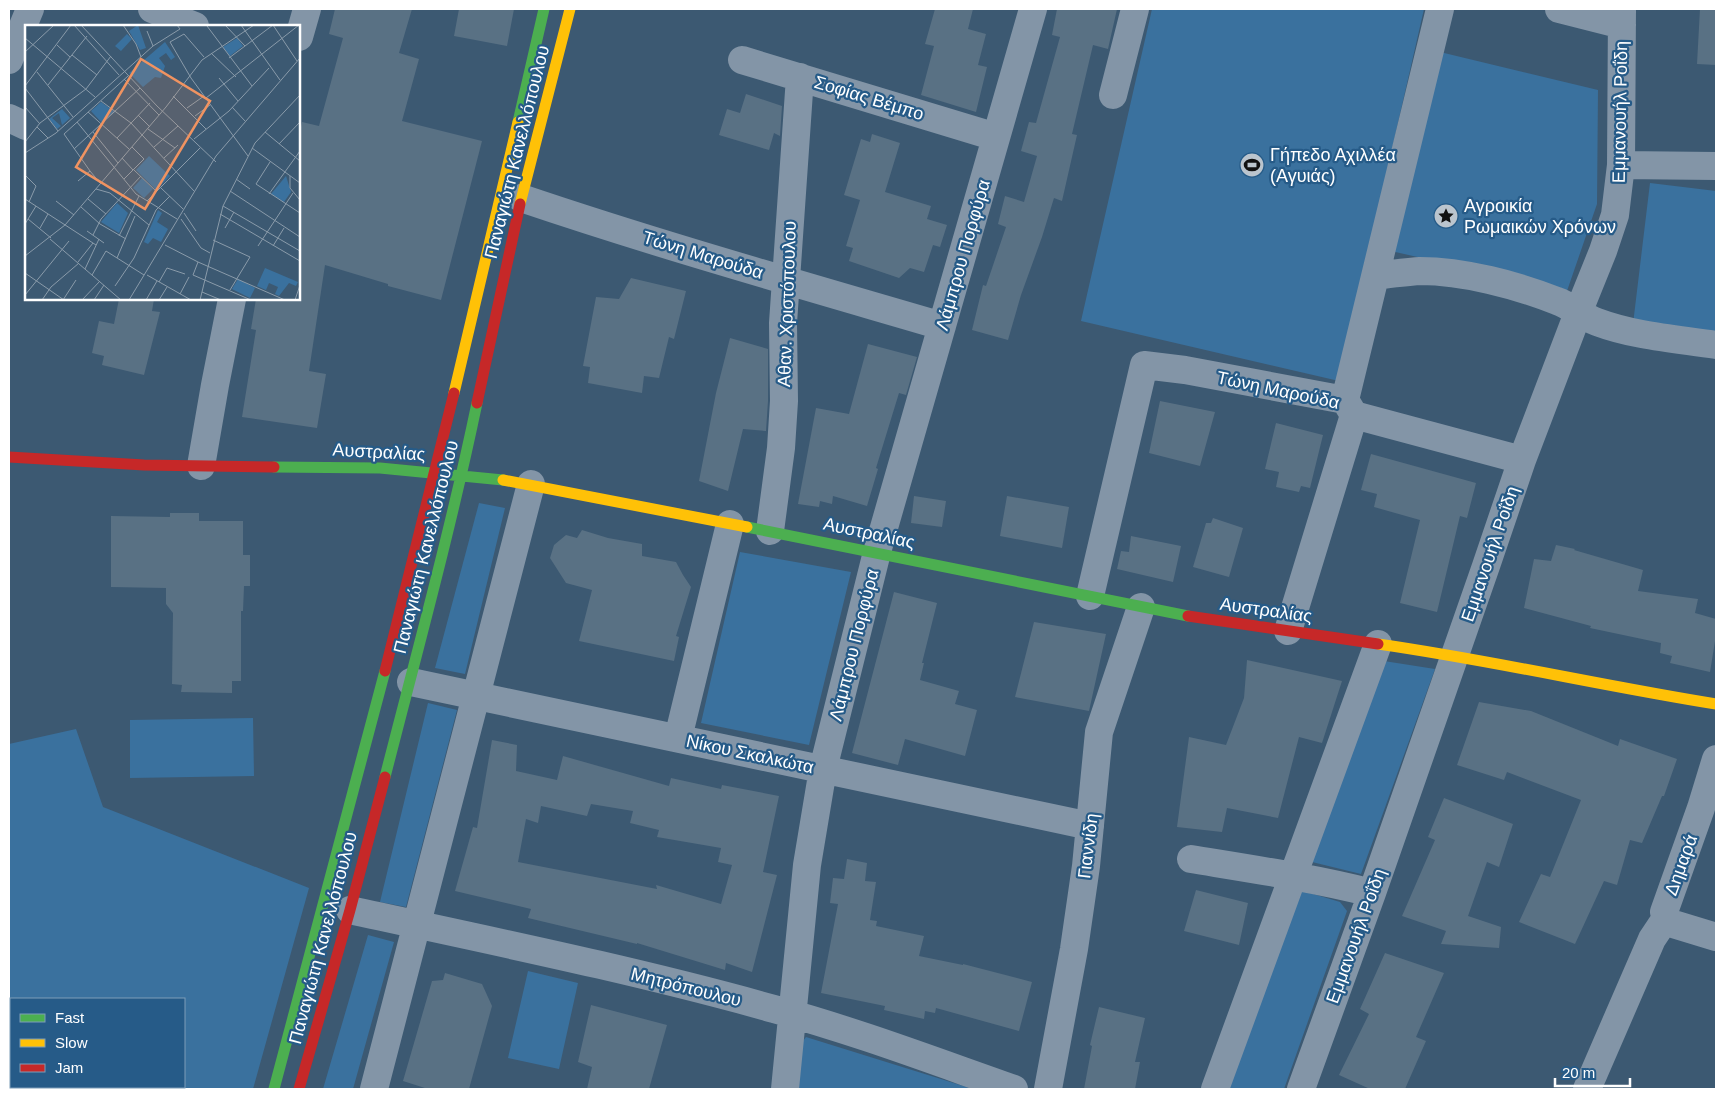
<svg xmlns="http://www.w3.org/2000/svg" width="1725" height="1098" viewBox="0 0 1725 1098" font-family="Helvetica,sans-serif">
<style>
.green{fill:#3a719e}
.building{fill:#597184;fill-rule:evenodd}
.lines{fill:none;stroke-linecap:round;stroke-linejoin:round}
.street{stroke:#8395a7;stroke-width:28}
.fast{stroke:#4caf50;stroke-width:11}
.slow{stroke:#ffc107;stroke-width:11}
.jam{stroke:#c62828;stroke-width:11}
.labels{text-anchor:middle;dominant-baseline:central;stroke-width:4.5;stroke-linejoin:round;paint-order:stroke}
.street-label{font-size:18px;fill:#fff;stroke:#265b88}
.poi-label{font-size:18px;fill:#fff;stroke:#265b88;text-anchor:start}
.inset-road{fill:none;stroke:#8a9baa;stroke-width:1}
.view{fill:#f09361;fill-opacity:0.15;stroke:#f09361;stroke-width:2.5}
.inset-edge{fill:none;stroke:#fff;stroke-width:2.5}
</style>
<rect width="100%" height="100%" fill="#3c5972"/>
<path class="green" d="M1152,9h272l-85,372 -258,-60z
M1440,52l158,38 -1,114 -30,87 -176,-40z
M1650,183l66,8v143l-83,-10z
M479,503l26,5 -40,166 -30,-6z
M740,552l111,20 -42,173 -108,-22z
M1384,661l51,8 -74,205 -49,-12z
M428,703l29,7 -51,197 -26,-5z
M253,718l1,58 -124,2v-58z
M76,729l27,78 206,81 -56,201h-175l-7,-2h113v-88h-173v68l-2,-1v-322z
M1300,890l40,12 7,9 -63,178h-58z
M368,935l26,7 -41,147h-30z
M528,971l50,12 -19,86 -51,-11z
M806,1037l167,52h-176l5,-47z"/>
<path class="building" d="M335,9h77l-13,44 20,6 -17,62 80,20 -41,159 -53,-14v-2l-63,-19 -16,106 17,3 -9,54 -75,-11 14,-87 -5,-1 5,-30h43v-162l3,-15 17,4 24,-88 -14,-4z
M459,9h55l-7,37 -53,-10z
M935,9h38l-5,20 18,5 -8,31 9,2 -11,45 -55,-17 13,-49 -9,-2z
M1057,9h60l-9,40 -15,-4 -21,89 5,1 -15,66 -8,-3 -12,39 -21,58 -13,45 -36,-10 11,-45 3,1 20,-59 -8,-3 7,-28 19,6 13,-46 -16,-5 8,-29 7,1 24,-86 -8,-2z
M1700,9h16v56l-19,-1z
M746,94l36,12 -2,30 -6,-3 -5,17 -50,-15 8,-26 13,4z
M872,134l28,9 -15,49 46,14 -4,13 20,6 -7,22 -7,-2 -9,27 -14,-4 -11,10 -50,-17 4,-13 -7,-2 14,-46 -16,-5 17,-56 9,3z
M631,278l55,13 -12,48 -5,-2 -10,41 -15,-2 -2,17 -54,-10 2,-16 -7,-1 13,-69 23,2z
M119,299h35l-2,12 8,1 -16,63 -42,-10 2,-9 -12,-3 7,-32 15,3z
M730,338l38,11v52l-2,30 -23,-2 -15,62 -29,-10 17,-88z
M868,344l49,13 -11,38 -7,-2 -23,75 2,1 -11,37 -34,-10 -1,8 -12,-3 -1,6 -21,-3 18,-96 33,6z
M1160,401l55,11 -15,54 -51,-13z
M1276,423l47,12 -13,53 -9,-2 -2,6 -23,-5 3,-15 -14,-3z
M1371,454l105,29 -9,35 -7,-2 -23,96 -37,-9 20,-83 -46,-13 3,-13 -16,-4z
M914,496l32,5 -4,26 -31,-4z
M1007,496l62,11 -7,41 -62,-12z
M170,513h29v8h44v34h7v31h-6l-1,25h-2v70h-9v12l-51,-1 1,-7 -10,-1 1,-71 -7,-9v-16l-55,-1v-71l59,1z
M1213,518l30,10 -14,49 -36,-10 13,-44h5z
M582,530l26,8 34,6v12l34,6 7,13 8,12 -15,49 3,1 -5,24 -95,-20 13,-51 -26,-7 -16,-25 4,-13 12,-10 11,3z
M1131,536l50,10 -8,36 -56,-13 4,-18 8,1z
M1556,545l19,4 -1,1 69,20 -5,21 60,8 -3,14 21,6v16l-6,37 -40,-9 2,-7 -12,-3 1,-10 -71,-15 1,-2 -67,-18 10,-49 17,2z
M894,592l43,11 -15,60h2l-4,17 39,11 -4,13 22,6 -12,46 -60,-17 -7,26 -46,-12z
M1034,622l72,12 -17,77 -74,-14z
M1247,660l95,21 -20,62 -23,-6 -21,81 -51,-10 -5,24 -45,-5 12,-90 37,8 18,-47z
M1479,702l52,9 87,35 2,-7 57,20 -13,37h-2l-20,47 -12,-3 -13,45 -13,-4 -29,63 -56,-22 22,-48 9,3 31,-77 -74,-28 -3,8 -47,-15z
M492,740l25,5 -1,26 41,9 6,-24 106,30 2,-8 50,11 1,-4 57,11 -16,76 14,3 -25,97 -26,-9 -1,7 -88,-27v1l-109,-26 3,-9 -76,-18 18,-64 4,1zM591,804l42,7 -3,12 29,7 -2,7 64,11 -3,14 14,3 -11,39 -65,-19 1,4 -139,-27 8,-43 12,4 3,-17 46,10z
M1444,798l69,26 -14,43 -12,-5 -19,54 33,11 -2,21 -58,-4 5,-13 -44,-15 33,-76 -7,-3z
M847,859l20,4 -2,18 11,1 -6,38 7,1 -1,5 48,10 -5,20 44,9v-1l69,18 -13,49 -83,-23 -1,5 -10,-2 -1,8 -40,-9 1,-4 -64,-13 17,-89 -8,-1 3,-25 11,1z
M1196,890l52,13 -9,42 -55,-14z
M1385,953l59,20 -28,64 10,4 -21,48h-35l-31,-14 30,-61 -9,-5z
M445,973l37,11 10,22 -23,83h-41l-25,-8 29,-100 11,-1z
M591,1005l76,20 -18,64h-62l5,-22 -14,-5z
M1099,1007l46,11 -10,44h5l-5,27h-51l8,-43 -2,-1z"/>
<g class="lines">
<path class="street" d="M152,9l43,17
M1559,9l63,16
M299,37l8,-28
M9,60l21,-51
M742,60l254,77
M1113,95l22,-86
M9,118l17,8
M1621,165l95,1
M521,198c139,47 281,87 421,128
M1375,276c15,-2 30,-4 45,-5 43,0 97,14 137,30 14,5 26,16 40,21 37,14 80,17 119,23
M1345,400l95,-391
M201,466l14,-81 17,-86
M770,531l11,-83 3,-47 -1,-78 17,-246
M1090,596l54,-231 41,5 160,30 9,15 168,45
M1288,631l66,-216
M411,682l679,144
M678,738l52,-214
M1716,759l-15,49 -37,104 2,6 4,5 46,14
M1191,859c61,10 122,19 181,34
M350,910c142,31 285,60 424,99 81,22 160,52 240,80
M374,1089l157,-605
M785,1089l22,-224 16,-96 54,-217 156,-543
M1048,1089l26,-140 12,-83 13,-134 42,-125
M1215,1089l163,-445
M1301,1089l71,-196 114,-327 36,-106 56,-147 25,-62 12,-36 6,-50 1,-156
M1587,1089l65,-150 14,-21"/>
<path class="fast" d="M518,122l26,-113
M274,467l106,1 123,12
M747,527l441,89
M385,777c32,-125 66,-249 92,-374
M274,1089l111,-418"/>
<path class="slow" d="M520,204l50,-195
M454,393l64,-271
M503,480l244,47
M1378,644c113,16 225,42 338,60"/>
<path class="jam" d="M477,403l43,-199
M9,457l135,8 130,2
M1188,616l190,28
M385,671l69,-278
M299,1089l51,-179 35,-133"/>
</g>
<defs>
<symbol id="stadium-disc" viewBox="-11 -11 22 22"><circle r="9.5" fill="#bbc5ce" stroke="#265b88"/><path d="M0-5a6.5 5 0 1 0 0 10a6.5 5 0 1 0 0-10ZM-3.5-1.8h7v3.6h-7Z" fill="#111"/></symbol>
<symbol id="sight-disc" viewBox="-11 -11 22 22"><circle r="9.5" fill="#bbc5ce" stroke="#265b88"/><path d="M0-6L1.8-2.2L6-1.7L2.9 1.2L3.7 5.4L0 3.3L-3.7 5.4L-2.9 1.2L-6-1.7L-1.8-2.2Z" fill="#111"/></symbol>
</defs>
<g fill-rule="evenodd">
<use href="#stadium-disc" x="1238" y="151" width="28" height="28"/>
<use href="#sight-disc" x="1432" y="202" width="28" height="28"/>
</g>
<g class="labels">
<g class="street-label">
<text transform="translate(869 98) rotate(17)">Σοφίας Βέμπο</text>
<text transform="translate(1620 112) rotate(-89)">Εμμανουήλ Ροΐδη</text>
<text transform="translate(517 152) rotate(-76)">Παναγιώτη Κανελλόπουλου</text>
<text transform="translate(703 255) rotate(17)">Τώνη Μαρούδα</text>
<text transform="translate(963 255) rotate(-74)">Λάμπρου Πορφύρα</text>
<text transform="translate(787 304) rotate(-88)">Αθαν. Χριστόπουλου</text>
<text transform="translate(1278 390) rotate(12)">Τώνη Μαρούδα</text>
<text transform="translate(379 452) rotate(3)">Αυστραλίας</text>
<text transform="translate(869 533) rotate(12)">Αυστραλίας</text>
<text transform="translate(426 547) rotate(-76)">Παναγιώτη Κανελλόπουλου</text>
<text transform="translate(1490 554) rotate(-71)">Εμμανουήλ Ροΐδη</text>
<text transform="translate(1266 610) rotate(8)">Αυστραλίας</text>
<text transform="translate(854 645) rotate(-76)">Λάμπρου Πορφύρα</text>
<text transform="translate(750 754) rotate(12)">Νίκου Σκαλκώτα</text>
<text transform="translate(1088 846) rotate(-83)">Γιαννίδη</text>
<text transform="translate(1681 865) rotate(-70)">Δημαρά</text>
<text transform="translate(1356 936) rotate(-70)">Εμμανουήλ Ροΐδη</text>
<text transform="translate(323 938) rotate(-75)">Παναγιώτη Κανελλόπουλου</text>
<text transform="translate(686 987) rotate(14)">Μητρόπουλου</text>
</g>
<g class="poi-label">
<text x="1270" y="155">Γήπεδο Αχιλλέα<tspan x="1270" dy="21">(Αγυιάς)</tspan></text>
<text x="1464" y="206">Αγροικία<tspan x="1464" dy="21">Ρωμαικών Χρόνων</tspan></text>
</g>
</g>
<g transform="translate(25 25)">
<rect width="275" height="275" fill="#3c5972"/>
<path d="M113,0l8,23 -6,2 -11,-19zM102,9l5,5 -11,12 -6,-5zM212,13l6,8 -13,10 -7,-9zM140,17l10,15 -4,3 -5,-7 -7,5 6,8 -4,12 -6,-1 -12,10 -14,-14zM76,77l14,10 -13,11 -11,-12zM37,84l8,9 -8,7 -3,-12 -7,5 9,8 -4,3 -8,-10zM124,131l21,20 -14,14 -20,-20zM261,151l5,16 -7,10 -13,-8zM117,153l11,11 -9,9 -11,-10zM92,178l11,10 -9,20 -18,-11zM133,185l4,3 -5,9 11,7 -7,13 -8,-4 -5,6 -4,-2zM240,243l33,14 -2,4 -7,-3 -10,13 -4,-2 3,-7 -9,-4 -3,7 -9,-4zM213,254l17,9 -5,10 -18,-9z" fill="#3a719e"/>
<path class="inset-road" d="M49,0l45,50M56,0l76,81 59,56M98,0l13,19 5,13M200,0l20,21M216,0l39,55M248,0l24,36M182,1l45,60M122,6l6,15M0,13l70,59M32,20l13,12M0,27l29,-27M186,28l25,24M47,30l25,20M179,32l-20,-23 -14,8 21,36 57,78M204,33l44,-33M12,47l36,45M194,53l19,23M99,54l35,36M23,60l39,-49M0,61l46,-61M0,63l33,43M148,71l33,33M181,73l93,-73M76,76l30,22 63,68M0,82l15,17M141,82l36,-47 52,-35M207,82l13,14M162,83l17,-12M63,87l41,37M113,90l12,12M170,91l15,-11M52,97l59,72 41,25M12,102l11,11M123,104l27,19M68,107l25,31M240,107l35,29M92,113l33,-35M169,114l35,-28 40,-43M0,117l15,-19 46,-34 25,-33M254,119l21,-22M129,122l24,-21M227,123l48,35M49,124l66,-61M0,128l31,-20 97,-87 27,-17 -3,-4M97,133l11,12M139,133l14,-13M245,137l-14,22 44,29M109,145l23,22M65,146l-26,-37 64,-58M0,150l11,11 -7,16M265,151v12l10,12M99,154l20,-20 -12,-12M211,154l14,10M53,156l12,-10 10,12M136,163l22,21M71,164l14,4 39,32M205,166l70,46M244,169l31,-43M0,174l71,46M63,174l18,15M31,176l18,14M122,176l53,-53M198,181l77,45M56,182l19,17 26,15M159,188l12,18M195,189l80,47M3,194l23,19M156,194l20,29 9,5M0,199l11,-18M15,203l8,-14M200,203l9,-16M62,206l17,12M68,210l8,-16 40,-43M94,211l20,-40M25,214l71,61M188,215l37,17 -20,33M140,220l33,17 87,38M233,221l35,-53M248,221l11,-18M0,231l40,-31 101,-118M92,233l18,-42M53,237l15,-19M173,237l-5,13 58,25M60,244l14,-30M0,248l39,27M67,250l14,-24 38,24M122,250l44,25M134,257l8,-14 18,6M90,261l19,-28 22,-48 14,-14M177,267l19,8M155,269l9,-17M0,270l44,-54M17,275l9,-13 28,-24M38,275l13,-20M57,275l18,-19M69,275l10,-15M104,275l87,-144 84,-98M121,275l11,-19M134,275l8,-13M175,275l23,-94 32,-63 45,-48M270,275l5,-15"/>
<path class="view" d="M116,34l69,42 -65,108 -69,-42z"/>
<rect width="275" height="275" class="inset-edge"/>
</g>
<rect width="1725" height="1098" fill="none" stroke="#ffffff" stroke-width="20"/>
<rect x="10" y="998" width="175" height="90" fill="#265b88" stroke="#7d9db8"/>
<rect x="20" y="1014" width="25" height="8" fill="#4caf50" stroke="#7d9db8"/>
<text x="55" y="1023" font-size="15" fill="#ffffff">Fast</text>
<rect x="20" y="1039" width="25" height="8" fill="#ffc107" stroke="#7d9db8"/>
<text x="55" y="1048" font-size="15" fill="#ffffff">Slow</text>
<rect x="20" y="1064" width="25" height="8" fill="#c62828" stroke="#7d9db8"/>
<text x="55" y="1073" font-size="15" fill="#ffffff">Jam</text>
<path d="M1555 1078v8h75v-8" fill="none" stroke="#ffffff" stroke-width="2.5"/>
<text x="1562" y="1078" font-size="15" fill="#ffffff" stroke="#265b88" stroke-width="4" paint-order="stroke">20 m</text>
</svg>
